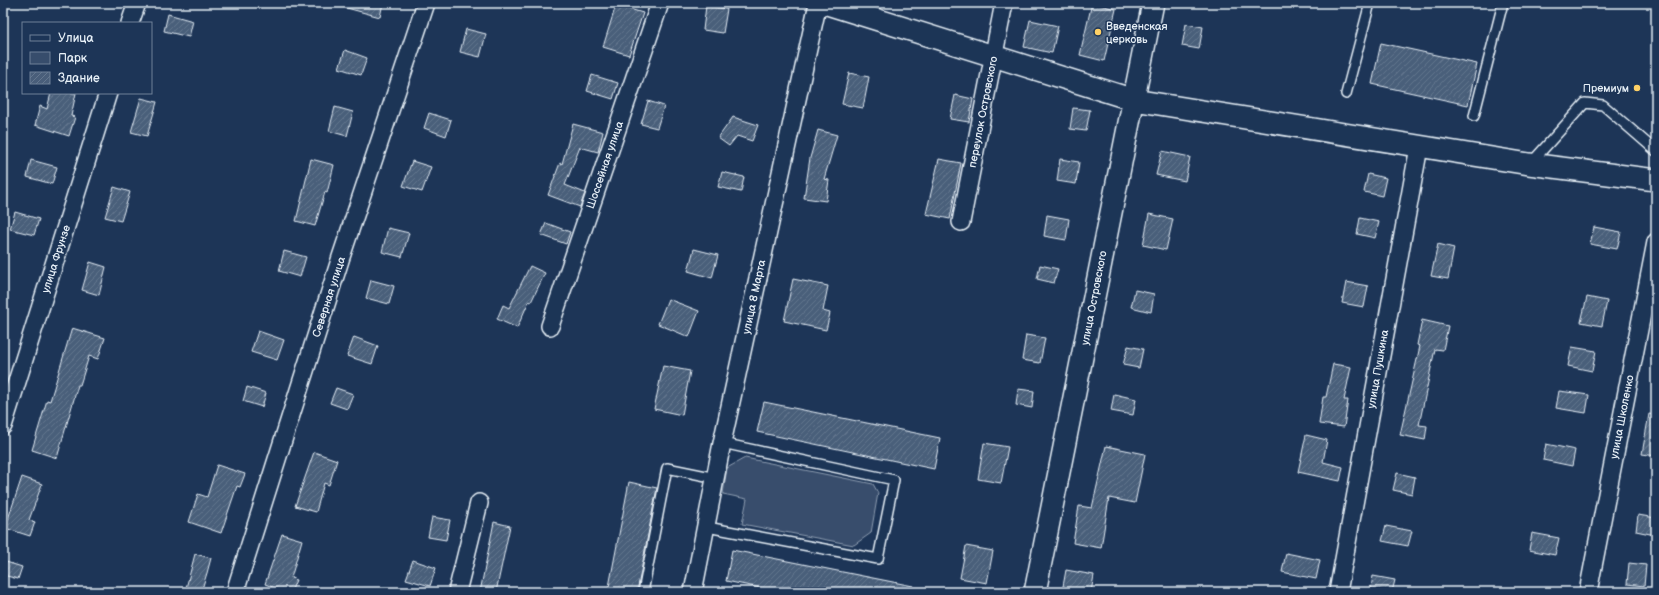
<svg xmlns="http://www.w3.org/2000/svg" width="1659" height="595" viewBox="0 0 1659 595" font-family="'Balsamiq Sans',sans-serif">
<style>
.green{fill:#374d6c;stroke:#909fb2}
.building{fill:url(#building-hatch);stroke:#e8f1f8}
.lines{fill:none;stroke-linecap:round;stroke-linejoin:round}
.service-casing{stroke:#e8f1f8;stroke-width:12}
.minor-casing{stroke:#e8f1f8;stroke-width:20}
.tertiary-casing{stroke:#e8f1f8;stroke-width:24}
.service{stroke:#1d3557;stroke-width:9}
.minor{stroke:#1d3557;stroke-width:17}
.tertiary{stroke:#1d3557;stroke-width:21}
.poi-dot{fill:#ffd166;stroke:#1d3557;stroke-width:1.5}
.labels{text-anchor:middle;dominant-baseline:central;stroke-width:3;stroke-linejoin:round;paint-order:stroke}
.poi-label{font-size:11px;fill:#e8f1f8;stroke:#1d3557;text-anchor:start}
.street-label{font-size:11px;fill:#e8f1f8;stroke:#1d3557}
</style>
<defs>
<pattern id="building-hatch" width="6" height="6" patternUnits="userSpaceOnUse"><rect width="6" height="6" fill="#495e7a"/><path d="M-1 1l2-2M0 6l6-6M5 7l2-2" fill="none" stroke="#63768e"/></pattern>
</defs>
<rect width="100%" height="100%" fill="#1d3557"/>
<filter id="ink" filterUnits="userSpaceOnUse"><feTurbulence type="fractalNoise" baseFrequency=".025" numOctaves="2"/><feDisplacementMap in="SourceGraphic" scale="8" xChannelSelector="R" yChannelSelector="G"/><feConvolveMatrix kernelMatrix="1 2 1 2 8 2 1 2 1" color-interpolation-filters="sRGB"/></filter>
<g filter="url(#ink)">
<path class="green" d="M745,458l128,26 5,9 -7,40 -17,12 -112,-21 5,-25 -24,-5 4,-26z"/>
<path class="building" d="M344,3h39l-3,14 -37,-10z
M1092,3l24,6 -12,52 -24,-6z
M616,5l27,8 -14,42 -26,-8z
M706,6l21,3 -4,24 -20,-3z
M168,14l25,7 -4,16 -25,-6z
M1030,20l28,6 -6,27 -28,-6z
M1186,24l17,3 -4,22 -17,-3z
M466,29l20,5 -6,23 -20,-5z
M1381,43l96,21 -9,41 -96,-21z
M345,50l22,8 -6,17 -22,-7z
M849,73l20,4 -6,31 -21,-4z
M592,75l26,8 -5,16 -26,-8z
M51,93h25l-5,23 4,1 -6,19 -34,-11 5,-19 7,3z
M955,95l18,4 -4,23 -19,-3z
M141,98l16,4 -10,34 -16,-4z
M648,101l16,5 -7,22 -16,-4z
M335,107l18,5 -6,24 -18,-5z
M1073,108l17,2 -4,21 -16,-2z
M429,113l22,7 -5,16 -22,-8z
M733,117l25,8 -6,16 -15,-5 -8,10 -11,-8z
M573,124l30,8 -5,20 -18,-5 -15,38 20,8 -5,14 -32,-12 12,-32 2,1z
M818,130l19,5 -13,44 5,1 -3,21 -22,-3 6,-40z
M1162,151l28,6 -5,24 -29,-6z
M311,159l23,6 -7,28 -2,-1 -10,34 -19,-5z
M939,159l22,4 -11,56 -24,-5z
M1060,159l19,3 -3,22 -19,-3z
M31,160l26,7 -5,17 -25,-7z
M412,161l19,6 -9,25 -19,-6z
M722,172l22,5 -3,15 -23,-5z
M1368,174l18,4 -4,18 -18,-4z
M114,187l16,5 -9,29 -16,-4z
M15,212l24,7 -5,16 -24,-6z
M1149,214l24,5 -7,31 -23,-5z
M1047,215l22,4 -3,21 -22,-4z
M1360,218l19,4 -4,16 -18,-4z
M546,223l24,9 -4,12 -25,-9z
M1594,227l27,5 -4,17 -27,-5z
M388,228l21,5 -7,24 -20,-5z
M1438,244l16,4 -6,31 -17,-3z
M694,249l24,6 -6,23 -24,-7z
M284,251l22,6 -6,20 -21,-6z
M90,262l16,5 -7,28 -17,-5z
M1040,265l18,4 -4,14 -17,-4z
M530,266l15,7 -14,29 -2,-1 -12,27 -20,-9 6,-14 6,3z
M793,279l35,7 -5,25 7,2 -4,17 -42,-9z
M371,280l23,6 -5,18 -23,-6z
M1346,282l22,4 -4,21 -22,-4z
M1135,290l19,4 -3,18 -20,-5z
M1587,297l20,4 -5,25 -21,-4z
M668,299l31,12 -10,26 -31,-13z
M1422,320l26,6 -5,24 -8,-1 -16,76 8,1 -2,14 -25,-5 20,-89 -3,-1z
M72,328l33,10 -7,21 -9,-3 -9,29h-2l-21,73 -25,-8 15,-50 3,1z
M258,331l26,9 -7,20 -26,-8z
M1026,335l19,3 -5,25 -18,-3z
M354,337l24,9 -6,18 -25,-8z
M1128,346l15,3 -4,19 -16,-3z
M1572,347l24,4 -4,20 -24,-5z
M1333,364l18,3 -7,33h4l-4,27 -25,-3 4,-27h3z
M663,366l27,5 -8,44 -28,-6z
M247,387l19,6 -4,14 -19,-6z
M336,388l17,6 -6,15 -17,-6z
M1018,389l16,2 -2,17 -16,-3z
M1559,391l30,4 -3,18 -30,-5z
M1114,394l22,5 -3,16 -22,-4z
M764,402l176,36 -6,31 -177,-37z
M1649,414l7,1v41l-14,-2z
M1306,435l21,5 -4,22 20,5 -3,14 -42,-9z
M984,443l24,4 -7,36 -23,-4z
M1546,444l29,6 -3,16 -29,-6z
M1106,446l39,8 -10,49 -26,-5 -8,50 -28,-5 6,-37 13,2z
M314,452l23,8 -8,25 -5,-2 -8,29 -21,-6z
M217,465l28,9 -5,13 -3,-1 -16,47 -32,-11 9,-28 9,3z
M1397,473l18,4 -3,17 -19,-4z
M22,477l20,7 -13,36 6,2 -5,14 -25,-8z
M629,482l28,6 -20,104h-29z
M1638,515l18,3 -1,17 -19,-4z
M432,517l18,3 -4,20 -18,-3z
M494,522l16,4 -14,66h-16z
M1386,526l26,5 -4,15 -26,-5z
M1532,533l27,5 -4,17 -26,-5z
M282,534l20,6 -11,38 5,2 -5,12h-6l-20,-8z
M966,546l27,5 -6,32 -27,-5z
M732,550l181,36 -1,6h-132l-54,-11z
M1286,553l34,7 -4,19 -34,-7z
M195,554l16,4 -4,15 -6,19h-16z
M413,560l23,8 -6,18 -24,-7z
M3,561l19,6 -4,12 -15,-4z
M1629,563l17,2 -2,21 -17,-2z
M1066,570l28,5 -3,17h-29z
M1373,576l22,4 -3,12 -21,-4z"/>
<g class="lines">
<defs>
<path id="service" d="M1346,94l24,-91
M1474,116l29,-113
M1530,164l55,-61 18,2 53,46
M707,527l171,32 16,-79 -172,-37
M643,592l24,-124 49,10"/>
<path id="minor" d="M130,23l7,-20
M961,222l43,-219
M550,326l110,-323
M3,426l105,-333
M235,592l106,-335 85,-254
M457,592l22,-89
M693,592l29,-149 96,-440
M1338,592l81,-445
M1588,592l68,-350"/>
<path id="tertiary" d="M824,3l310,97 395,64 127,16
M1035,592l118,-589"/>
</defs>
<use href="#service" class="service-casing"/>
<use href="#minor" class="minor-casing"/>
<use href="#tertiary" class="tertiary-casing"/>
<use href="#service" class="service"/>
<use href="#minor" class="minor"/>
<use href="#tertiary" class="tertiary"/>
</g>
</g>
<g class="poi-dot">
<circle cx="1098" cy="32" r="4"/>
<circle cx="1637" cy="88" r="4"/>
</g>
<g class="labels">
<g class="poi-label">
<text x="1106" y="26">Введенская<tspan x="1106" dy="13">церковь</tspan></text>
<text x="1629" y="88" text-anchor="end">Премиум</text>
</g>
<g class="street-label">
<text transform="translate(983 112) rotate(-79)">переулок Островского</text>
<text transform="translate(605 165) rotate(-71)">Шоссейная улица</text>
<text transform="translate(56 259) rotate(-72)">улица Фрунзе</text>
<text transform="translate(329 297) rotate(-72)">Северная улица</text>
<text transform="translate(754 297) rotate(-78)">улица 8 Марта</text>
<text transform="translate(1094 298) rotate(-79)">улица Островского</text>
<text transform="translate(1378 369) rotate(-80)">улица Пушкина</text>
<text transform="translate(1622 417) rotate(-79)">улица Школенко</text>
</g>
</g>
<rect width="1659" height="595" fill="none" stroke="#1d3557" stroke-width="16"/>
<rect x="8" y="8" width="1643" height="579" fill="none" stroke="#e8f1f8" stroke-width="1.5" filter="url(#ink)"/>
<rect x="22" y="22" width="130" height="72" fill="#1d3557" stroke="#6e8097"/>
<rect x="30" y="35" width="20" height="6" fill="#1d3557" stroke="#6e8097"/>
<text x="58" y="42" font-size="12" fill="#e8f1f8">Улица</text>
<rect x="30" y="52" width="20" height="12" fill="#374d6c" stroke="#6e8097"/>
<text x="58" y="62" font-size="12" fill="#e8f1f8">Парк</text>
<rect x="30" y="72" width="20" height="12" fill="url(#building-hatch)" stroke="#6e8097"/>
<text x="58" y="82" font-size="12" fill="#e8f1f8">Здание</text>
</svg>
